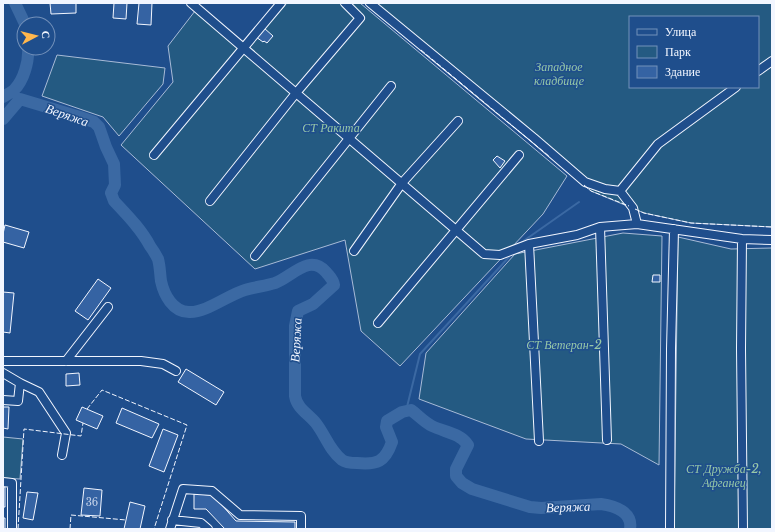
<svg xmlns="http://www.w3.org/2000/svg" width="775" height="532" viewBox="0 0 775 532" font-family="'Libre Baskerville',serif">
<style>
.green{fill:#245a82;stroke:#a8bbd7;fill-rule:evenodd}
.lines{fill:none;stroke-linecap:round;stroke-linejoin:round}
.stream{stroke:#3b69a3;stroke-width:2}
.river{stroke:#3b69a3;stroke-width:12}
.building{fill:#3563a3;stroke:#f2f6ff}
.minor-casing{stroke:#f2f6ff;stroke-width:10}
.minor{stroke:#1f4e8c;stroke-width:8}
.fence{stroke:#f2f6ff;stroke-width:1;stroke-dasharray:5 2;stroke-linecap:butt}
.labels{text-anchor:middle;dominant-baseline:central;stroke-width:3;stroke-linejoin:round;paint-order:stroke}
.number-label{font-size:10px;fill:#c3d1e8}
.park-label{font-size:12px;font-style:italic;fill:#97c8a6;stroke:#1f4e8c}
.water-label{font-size:13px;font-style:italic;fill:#f2f6ff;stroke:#1f4e8c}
</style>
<rect width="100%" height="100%" fill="#1f4e8c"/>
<path class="green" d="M287,3h73l207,173 -24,38 -143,152 -39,-35 -16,-91 -90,29 -134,-124 52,-63 -5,-36 27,-35 49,41z
M364,3h408v224l-81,-4 -47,-10 -53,-22zM630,17h128v70h-128z
M57,55l108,13 -2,16 -44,52 -16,-19 -61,-21z
M623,233l39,3 -3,229 -38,-21 -95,-5 -107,-40 7,-46 89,-99z
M678,237l53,12 41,-1v281h-98z
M3,437l20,2 -3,40 -17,-1z"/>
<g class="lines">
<path class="stream" d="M522,242l57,-40
M406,411l14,-57 89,-97"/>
<path class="river" d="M15,3l10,21
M3,97c3,-2 7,-4 11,-7 10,-10 15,-29 14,-42
M3,119l17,-20 60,18 14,5 5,5 7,20 8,17 1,21 -4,8 3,8c13,14 27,28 36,45 3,4 6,9 8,13 2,7 2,15 3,22 3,14 12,31 28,31 17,1 39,-17 56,-22 10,-3 20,-4 30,-7 17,-6 34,-30 51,-11 4,5 7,7 8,13l-21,19 -15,7 -3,15v70c2,12 12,17 20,26 10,12 14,28 27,38 4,3 10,3 15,3 20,2 28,-1 35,-21l-6,-15 1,-6 15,-9 9,-2c7,5 13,12 21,16 12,6 28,7 36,19l-12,24v7l6,7 10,6 58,18 11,1 60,-4c14,2 32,8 29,25"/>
</g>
<path class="building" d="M50,3h26v10l-25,1z
M114,3h13l-1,16 -13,-1z
M139,3h13l-1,22 -14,-1z
M264,28l9,8 -6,7 -3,-2 -1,1 -7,-5z
M497,156l8,5 -5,7 -7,-8z
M5,225l24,7 -5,16 -21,-6v-8z
M653,275h7v7h-8z
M98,279l13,9 -23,32 -13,-9z
M3,292l11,1 -4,40 -7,-1z
M186,369l38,23 -8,13 -38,-23z
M79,373l1,12 -14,1v-12z
M3,407h6l-1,22 -5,-1z
M82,407l21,9 -6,13 -21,-9z
M122,408l37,16 -7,14 -36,-15z
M163,429l15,6 -14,37 -15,-6z
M3,487h2v20h-2z
M84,488l18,2 -2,26 -19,-1z
M27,492l11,1 -5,27 -10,-2z
M194,494l19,1 23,26 59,1v7h-70l-19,-20h-12z
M130,502l15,4 -5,23h-16z
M3,518h2v11h-2z"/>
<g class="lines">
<defs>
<path id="minor" d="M191,3l293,251 16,1 29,-11 48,-9 23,-8 37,-3 105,15 30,1
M370,3l164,135 51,44 20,7 15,2
M758,71l14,-10
M154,155l127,-152
M210,201l86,-108 64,-75 -15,-15
M637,224l-4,-16 -13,-17 38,-47 78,-57
M600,227l7,213
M742,239l-1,110 2,180
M529,244l10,197
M354,251l48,-68 56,-62
M255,256l136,-170
M378,323l141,-168
M3,361h138l22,3 13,7
M66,361l42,-54
M3,373l17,10 19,9 27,41 -4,22
M3,400l15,1 2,-18
M3,482l9,1v46
M172,520l29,3 7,6
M170,529l13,-40 29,2 28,24 61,1v13
M670,529l1,-180 3,-120"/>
</defs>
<use href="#minor" class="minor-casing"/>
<use href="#minor" class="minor"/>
<path class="fence" d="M421,50l129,107
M584,185l7,6 38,15
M635,209l9,4 47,10 81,4
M87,409l15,-19 85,35 -33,104
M18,529l6,-100 57,7 2,-13
M70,529l1,-14 55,5"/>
</g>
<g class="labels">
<g class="number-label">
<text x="92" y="502">36</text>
</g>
<g class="park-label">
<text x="559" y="66">Западное<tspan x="559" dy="14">кладбище</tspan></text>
<text x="331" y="127">СТ Ракита</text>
<text x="564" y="344">СТ Ветеран-2</text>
<text x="724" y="468">СТ Дружба-2,<tspan x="724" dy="14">Афганец</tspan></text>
</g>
<g class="water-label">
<text transform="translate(67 115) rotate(19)">Веряжа</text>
<text transform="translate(296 340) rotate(-87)">Веряжа</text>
<text transform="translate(568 507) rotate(-2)">Веряжа</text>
</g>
</g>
<rect width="775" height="532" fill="none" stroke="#f2f6ff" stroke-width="8"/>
<rect x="629" y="16" width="130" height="72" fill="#1f4e8c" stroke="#7391ba"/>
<rect x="637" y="29" width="20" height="6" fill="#1f4e8c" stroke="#7391ba"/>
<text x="665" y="36" font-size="12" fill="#f2f6ff">Улица</text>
<rect x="637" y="46" width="20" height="12" fill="#245a82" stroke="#7391ba"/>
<text x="665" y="56" font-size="12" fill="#f2f6ff">Парк</text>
<rect x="637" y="66" width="20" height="12" fill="#3563a3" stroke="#7391ba"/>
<text x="665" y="76" font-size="12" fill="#f2f6ff">Здание</text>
<g transform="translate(36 36) rotate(83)"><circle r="19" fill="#1f4e8c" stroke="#7391ba"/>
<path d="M0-3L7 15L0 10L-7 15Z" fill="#ffb74d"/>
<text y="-6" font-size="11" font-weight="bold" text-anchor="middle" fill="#f2f6ff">С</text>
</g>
</svg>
